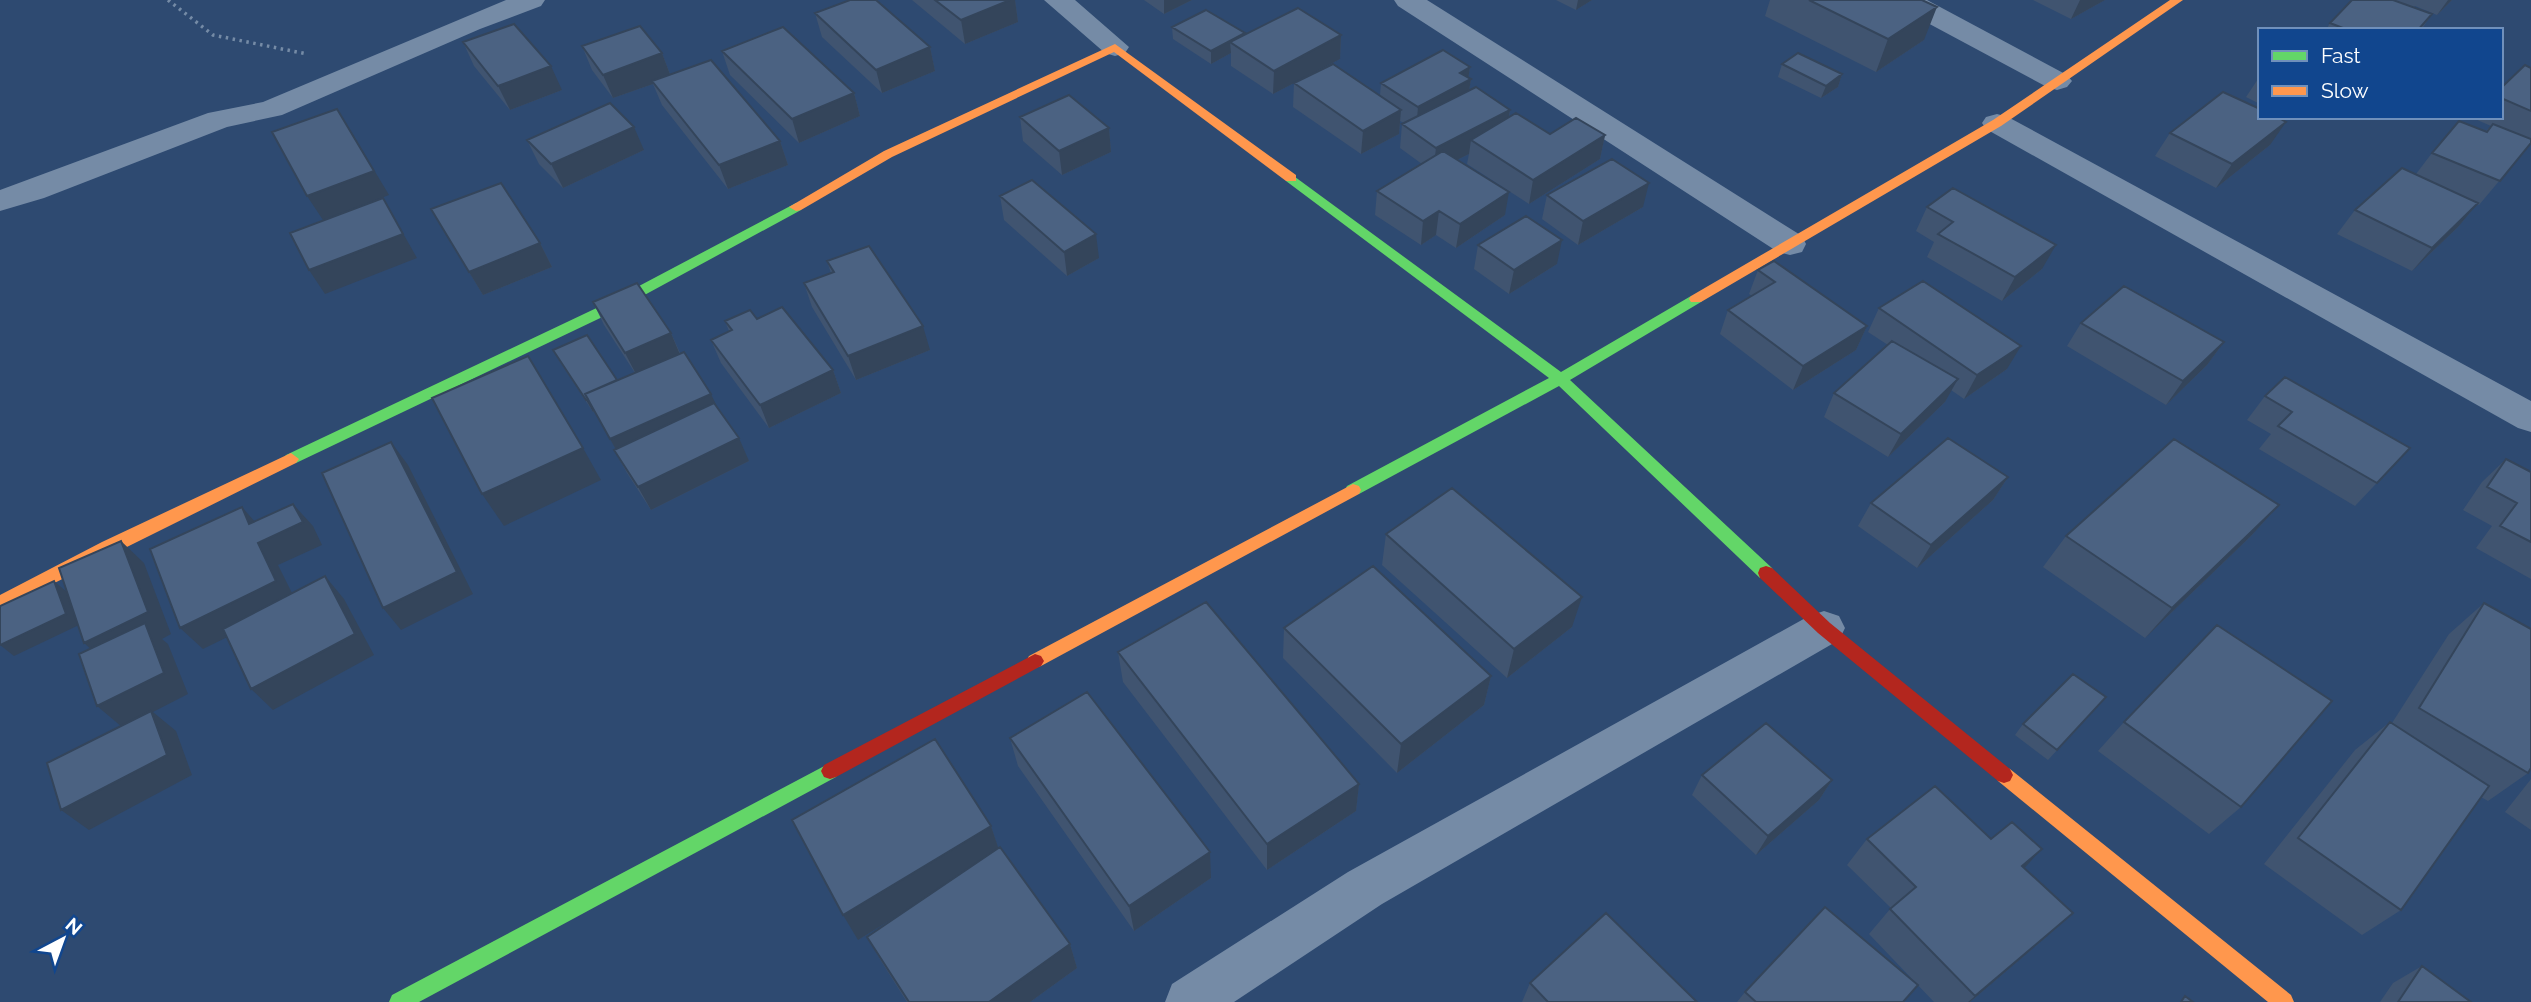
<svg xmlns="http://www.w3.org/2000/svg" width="2531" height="1002" viewBox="0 0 2531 1002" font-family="Raleway,sans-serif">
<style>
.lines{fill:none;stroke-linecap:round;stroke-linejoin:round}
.path{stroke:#758ba6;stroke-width:3.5;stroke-dasharray:2.5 4.5;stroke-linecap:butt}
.street{fill:#758ba6;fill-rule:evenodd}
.fast{fill:#63d668;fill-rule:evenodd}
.slow{fill:#ff974d;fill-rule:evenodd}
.jam{fill:#b3261e;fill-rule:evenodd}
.wall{fill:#405470}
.shaded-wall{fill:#34455b}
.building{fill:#4b6282;stroke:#34455b;stroke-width:2}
</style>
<rect width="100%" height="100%" fill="#2e4a71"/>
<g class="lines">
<path class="path" d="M168,0l45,35 94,19"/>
<path class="street" d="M506,0h39l-4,6 -61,23 -198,86 -55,12 -183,71 -44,13v-21l208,-77 55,-11z
M1044,0h31l54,47 -4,6 -10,3 -10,-3z
M1394,0h33l375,236 4,8 -4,8 -12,3 -12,-3 -380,-246z
M1892,0h35l140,75 5,6 -5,6 -10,3 -10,-3 -151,-81z
M1997,114l11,3 523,284v31l-13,-4 -532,-299 -4,-6 4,-6z
M1824,611l15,5 6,12 -6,12 -457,264 -148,98h-69l7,-18 176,-112 461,-256z"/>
<path class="fast" d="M1291,174l270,198 130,-76h10l2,3 -2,3 -131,78 202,188 2,5 -2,5h-12l-201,-192 -200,108h-12l-2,-4 2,-4 202,-108 -263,-197v-6z
M796,203l5,1v6l-186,101 -319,152h-10l-3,-4 3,-4 319,-151z
M830,763l6,2 3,6 -3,6 -417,225h-30l3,-7z"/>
<path class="slow" d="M2170,0h13l-182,126 -300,176h-10l-2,-3 2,-3 302,-176z
M1115,44l181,131v6h-10l-172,-129 -222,105 -91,53 -5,1 -7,-4 95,-56z
M291,453l8,6 -3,4 -296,147v-15l102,-53z
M1353,484l6,2 2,4 -2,4 -318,172 -6,2 -6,-2 -3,-5 3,-5z
M2004,767l6,2 281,226 3,7h-26l-270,-221 -3,-6 3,-6z"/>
<path class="jam" d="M1766,566l6,2 58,55 180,146 3,6 -3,6 -6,2 -6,-2 -180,-148 -58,-55 -2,-5 2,-5z
M1035,654l6,2 3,5 -3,5 -205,111 -6,2 -6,-2 -3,-6 3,-6z"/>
</g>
<path class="wall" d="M912,0h103l3,22 -53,22z
M1144,0h48l-28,14z
M1556,0h36l-16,10z
M1770,0h152l2,40 -48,32 -111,-56z
M2033,0h72l-34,19z
M2352,0h100l-15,15 -22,-9 -2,2 19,6 -11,16h-95l4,-7z
M815,13l115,34 5,24 -53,22 -60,-56z
M1172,27l73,8h96l-1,24 -67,35 -42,-28v-13l-20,11 -38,-25z
M463,42l99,48 -52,20 -36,-44z
M582,46l80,7 8,21 110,67 8,24 -60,24 -66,-84 -9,-21 -40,14 -21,-28z
M722,51l132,42 6,23 -61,27 -69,-68z
M1782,64l60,10 -4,13 -17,11 -43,-21z
M1470,67l-2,11 3,1 -2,11 41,20 -1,8 41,16 55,1 -5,24 -71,45 -62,-40 2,-10 -12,6 48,55 -49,33 -20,-13 -15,10 -46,-30 2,-24 45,-27 -22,-16 2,-24 2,-1 -4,-2 -1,13 -38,20 -68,-47 1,-24 86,12 1,-12z
M2531,68v75l-52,62 -2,-1 -19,23 -46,44 -75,-37 18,-24 61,-36 16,-21 54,-22 5,-5 -16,-7 1,-2h25v-29z
M2260,76v28l-14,-7z
M1020,117l89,11 2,24 -49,23 -39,-34z
M2170,133l100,12 -54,43 -61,-32z
M527,140l117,10 -81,38 -24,-24z
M1547,195l96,12 -65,38 -36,-26z
M1000,196l99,62 -32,18 -63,-56z
M1927,207l115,62 -40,32 -75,-44 7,-15 -18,-11z
M431,209l109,34 12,24 -69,28z
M1478,245l79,19 -48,30 -35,-25z
M827,261l103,89 -74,30 -44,-73 -8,-24 27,-10z
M1758,270l109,56 -11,24 -63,40 -73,-56 8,-24 24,-14 -3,-2z
M593,302l78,31 9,20 38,55 31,53 -98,49 -24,-37 -13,-23 2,-1 -22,-38 -1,1 -33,-50 -7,-12 64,30 18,-7 -31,-48z
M1879,308l128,61 -43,30 -13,-9 -6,12 -57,55 -64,-40 10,-24 54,-48 -20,-13z
M757,319l76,51 8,23 -72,35 -48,-65 -10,-23 18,-9 -4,-10z
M2081,323l143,19 -17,23 -41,40 -99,-59z
M2265,396l145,52 -55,58 -96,-57 12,-15 -24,-14z
M2506,459l25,13v107l-55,-31 16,-22 -29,-16 19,-28z
M2008,477l-15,23 -76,68 -59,-42 13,-23z
M2279,505l-28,31 -106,102 -102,-71 23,-31z
M1386,534l186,93 -65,51 -125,-113z
M2484,603l44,170 -40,28 -7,-4 -80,113 -39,25 -98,-71 91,-114 35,-28 2,1 57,-89z
M1284,628l207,48 -7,29 -87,68 -114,-115z
M1118,652l241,132 -3,27 -89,59 -144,-188z
M2106,697l-58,63 -33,-25 8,-11z
M2124,722l117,85 -32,27 -111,-83z
M1010,738l201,140 -77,53 -116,-165z
M1702,775l130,5 -13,20 -63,55 -64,-60z
M2531,779v51l-26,-18z
M991,826l7,22 72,96 7,24 -47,34h-123l-26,-41 -14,-24 47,-32 -56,35z
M1867,839h124l82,74 -28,25 -75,64h-36l-65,-68 22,-26 -44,-43z
M2422,966l49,36h-91l13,-19z
M1530,983l167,19h-175z
M1745,992l158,10h-166z"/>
<path class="shaded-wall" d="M1010,0h5l3,22 -53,22 -4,-24z
M1164,0h28l-28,14z
M1578,0h14l-16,10z
M2080,0h25l-34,19z
M2448,0h4l-15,15z
M1937,7l-13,33 -48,32 12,-33z
M1245,33v13l-15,-4 1,11 -20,11v-13z
M1341,35l-1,24 -67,35 1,-23z
M930,47l5,24 -53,22 -6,-23z
M662,53l9,24 -19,4 1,3 -40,14 -10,-23z
M551,66l11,24 -52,20 -12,-24z
M1470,67l-2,13 3,-1 -4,24 -51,28 2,-24 42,-34z
M1842,74l-4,13 -17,11 5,-12z
M854,93l6,23 -61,27 -7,-24z
M1401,110l-2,24 -38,20 2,-23z
M1510,110l-4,24 -35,6 -2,14 -36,18 3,-24z
M2286,122l-16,23 -54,43 16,-24z
M634,127l10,23 -81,38 -12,-24z
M1109,128l2,24 -49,23 -3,-24z
M352,133l37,62 -66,25 -16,-24z
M1605,135l-5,24 -71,45 4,-24z
M780,141l8,24 -60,24 -9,-24z
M1649,183l-6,24 -65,38 5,-24z
M1509,192l-4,23 -49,33 4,-24z
M383,198l34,60 -92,36 -16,-24z
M2478,203l-20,24 -46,44 20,-23z
M1439,211l-3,24 -15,10 2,-24z
M1096,234l3,24 -32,18 -3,-24z
M1562,240l-5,24 -48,30 5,-24z
M540,243l12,24 -69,28 -14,-23z
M2056,245l-14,24 -40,32 13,-24z
M923,326l7,24 -74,30 -8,-24z
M1867,326l-11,24 -63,40 10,-24z
M671,333l10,24 -44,19 -12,-23z
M2224,342l-17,23 -41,40 17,-24z
M2021,346l-14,23 -43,30 13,-24z
M833,370l8,23 -72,35 -9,-23z
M1958,379l-13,23 -57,55 13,-23z
M711,394l11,23 -99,45 -13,-23z
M588,399l6,12 -1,1 -7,-12z
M739,438l10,23 -98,49 -13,-23z
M391,442l17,23 65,129 -72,36 -18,-22z
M583,448l18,32 -97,46 -22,-32z
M2008,477l-15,23 -76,68 14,-23z
M293,504l20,22 9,19 -44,20 19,38 -94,46 -23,-21 69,-104 -7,-17 20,23z
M2279,505l-28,31 -106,102 27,-30z
M121,541l23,22 27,71 -9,5 6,5 20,50 -35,18 23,19 16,44 -103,55 -28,-20 61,-83 -25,-21 12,-41 -25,-22z
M325,576l19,23 30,56 -101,55 -22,-21z
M54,581l13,11 12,33 -65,31 -14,-11z
M1582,597l-10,30 -65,51 7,-29z
M1491,676l-7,29 -87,68 4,-29z
M1832,780l-13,20 -63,55 12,-19z
M1359,784l-3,27 -89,59v-26z
M991,826l9,27 -142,87 -15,-25z
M2042,849l-25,27 5,-10z
M1210,852l1,26 -77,53 -5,-25z
M2073,913l-28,25 -75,64h-2z
M1070,944l7,24 -47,34h-41z"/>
<path class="building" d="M850,0h26l54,47 -54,23 -61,-57z
M935,0h75l-49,20z
M1809,0h113l15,7 -49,32z
M2352,0h41l39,14 -14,16h-70l-18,-7z
M1298,8l43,27 -67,36 -44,-29z
M1206,10l39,23 -34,18 -39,-24z
M514,24l37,42 -53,20 -35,-44z
M640,26l22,27 -59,22 -21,-29z
M783,27l71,66 -62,26 -70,-68z
M1443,50l27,17 -10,6 11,6 -53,28 -37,-24z
M1798,53l44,21 -16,12 -44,-22z
M711,60l69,81 -61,24 -67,-84z
M1333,64l68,46 -38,21 -69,-48z
M2525,65l6,3v43l-30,-13v-10z
M1476,87l34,23 -74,38 -34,-24z
M2223,92l37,17v8h17l9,5 -54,42 -62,-31z
M1069,95l40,33 -50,23 -39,-34z
M610,103l24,24 -83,37 -24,-24z
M337,109l37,62 -67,25 -35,-64z
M1516,113l34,21 26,-16 29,17 -72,45 -62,-40z
M2459,121l28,11 6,-8 38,15v4l-31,38 -68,-28z
M1443,151l66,41 -49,32 -21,-13 -16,10 -46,-30z
M1612,159l37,24 -66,38 -36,-26z
M2402,168l76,35 -46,45 -77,-38z
M1032,180l64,54 -32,18 -64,-56z
M501,183l39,60 -71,29 -38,-63z
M1953,188l103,57 -41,32 -77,-43 15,-12 -26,-15z
M383,198l20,36 -94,36 -19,-37z
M1526,216l36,24 -48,30 -36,-25z
M869,246l54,80 -75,30 -44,-73 30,-11 -7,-11z
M1774,261l93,65 -64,40 -75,-56 47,-28 -17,-12z
M1923,281l98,65 -44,29 -98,-67z
M637,283l34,50 -46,20 -32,-51z
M2124,286l100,56 -41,39 -102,-58z
M782,307l51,63 -73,35 -49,-65 21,-10 -7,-9 25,-11 7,9z
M587,335l30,45 -32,14 3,5 -2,1 -33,-50z
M1892,341l66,38 -57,55 -67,-41z
M684,352l27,42 -101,45 -25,-45z
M528,356l55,92 -101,46 -50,-96z
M2285,377l125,71 -33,35 -99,-57 14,-14 -27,-16z
M714,403l25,35 -101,49 -24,-37z
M1948,438l60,39 -77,68 -60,-42z
M2174,439l105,66 -107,103 -106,-72z
M391,442l66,130 -74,36 -61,-135z
M2506,459l25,13v70l-31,-16 17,-23 -30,-16z
M1452,488l130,109 -68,52 -128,-115z
M293,504l10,18 -45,21 18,38 -96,47 -30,-79 92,-42 7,17z
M121,541l27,71 -64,31 -25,-75z
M1373,566l118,110 -90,68 -117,-116z
M325,576l30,58 -104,55 -28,-60z
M54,581l12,33 -66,31v-39z
M1206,602l153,182 -92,60 -149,-192z
M2484,603l47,26v139l-3,5 -109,-65z
M145,623l19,50 -67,33 -18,-52z
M2217,625l115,76 -91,106 -117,-85z
M2073,674l33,23 -49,53 -34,-26z
M1087,692l123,160 -81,54 -119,-168z
M151,711l16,44 -106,55 -14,-47z
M2390,722l99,64 -88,124 -103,-72z
M1766,723l66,57 -64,56 -66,-61z
M935,739l56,87 -148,89 -51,-95z
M1935,786l56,53 21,-17 30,27 -20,17 51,47 -98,83 -85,-87 26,-22 -49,-48z
M1000,847l70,97 -81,58h-80l-42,-65z
M1825,907l93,78 -15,17h-147l-11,-10z
M1606,913l91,89h-149l-18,-19z
M2422,966l49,36h-73z
M2185,996l8,6h-12z"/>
<rect x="2258" y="28" width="245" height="91" fill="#11468e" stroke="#7090bb" stroke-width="2"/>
<rect x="2272" y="51" width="35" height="10" fill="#63d668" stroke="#7090bb" stroke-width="2"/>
<text x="2321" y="63" font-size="21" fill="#ffffff">Fast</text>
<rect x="2272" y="86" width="35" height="10" fill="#ff974d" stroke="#7090bb" stroke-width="2"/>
<text x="2321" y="98" font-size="21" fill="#ffffff">Slow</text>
<g transform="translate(63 939) rotate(41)" stroke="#11468e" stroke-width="5" paint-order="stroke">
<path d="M0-5L12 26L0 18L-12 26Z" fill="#ffffff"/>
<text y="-10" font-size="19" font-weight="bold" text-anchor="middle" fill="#ffffff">N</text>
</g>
</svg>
